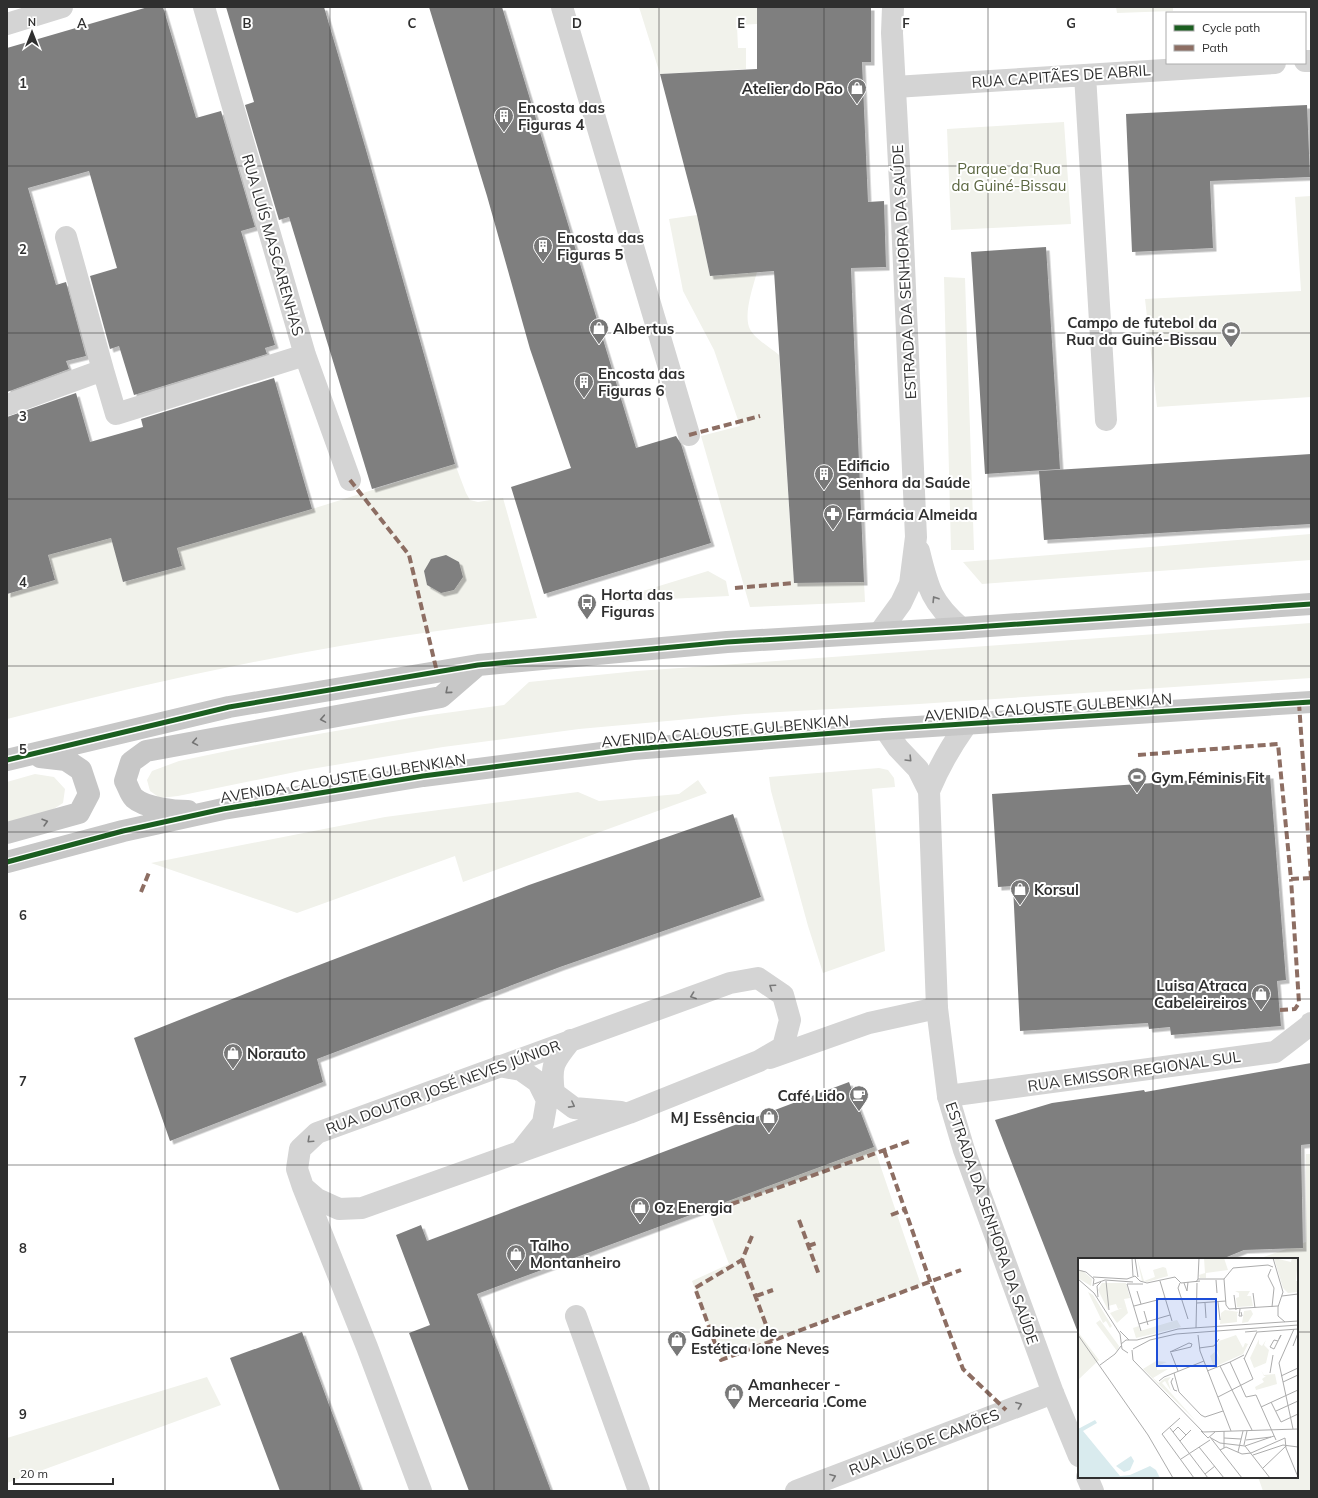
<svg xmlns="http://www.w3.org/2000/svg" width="1318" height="1498" viewBox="0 0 1318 1498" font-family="Mulish,sans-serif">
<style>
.green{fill:#f1f2eb}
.building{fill:#7f7f7f;filter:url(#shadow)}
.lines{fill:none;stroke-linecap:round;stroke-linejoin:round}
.minor{stroke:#d4d4d4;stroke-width:22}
.tertiary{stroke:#d4d4d4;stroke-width:22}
.primary{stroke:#c7c7c7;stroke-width:22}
.quiet{stroke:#8d6e63;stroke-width:4;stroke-dasharray:8 4;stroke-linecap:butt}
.cycleway-casing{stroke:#fff;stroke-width:8}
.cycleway{stroke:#1b5e20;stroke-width:5}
.oneway{stroke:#797979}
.oneway2{stroke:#737373}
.grid{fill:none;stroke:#2f2f2f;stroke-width:1;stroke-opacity:0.55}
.labels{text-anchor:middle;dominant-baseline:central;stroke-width:4;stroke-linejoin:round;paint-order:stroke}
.street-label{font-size:15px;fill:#2f2f2f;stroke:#fff}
.poi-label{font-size:15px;font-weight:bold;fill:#2f2f2f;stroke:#fff;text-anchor:start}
.park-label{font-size:15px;fill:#5b6640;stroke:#fff}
.inset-road{fill:none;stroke:#acacac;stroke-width:1}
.view{fill:#1d4ed8;fill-opacity:0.15;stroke:#1d4ed8;stroke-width:2}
.inset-edge{fill:none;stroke:#2f2f2f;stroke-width:2}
.grid-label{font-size:13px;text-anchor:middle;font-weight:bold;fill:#2f2f2f;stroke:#fff;stroke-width:4;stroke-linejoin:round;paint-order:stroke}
</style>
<defs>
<filter id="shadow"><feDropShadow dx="3.5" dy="3.5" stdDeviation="0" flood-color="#0004"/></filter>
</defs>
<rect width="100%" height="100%" fill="#fff"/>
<path class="green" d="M639,7h118v17l-20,1 1,23h8v21l-86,5z
M1116,7h57v4l-56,2z
M1064,122l7,102 -120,6 -4,-101z
M1311,196v201l-154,10 -12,-108 156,-8 -6,-94z
M697,215l13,61 47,-4c-4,15 -13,40 -8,55 4,11 22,21 30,28l15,228 70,-1 1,20 -115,5 -49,-171 39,-10 -26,-76 -31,-59 -14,-72z
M944,277l21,1 9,272h-23z
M455,464l11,29 4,7 8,2 25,-4 34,120c-66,8 -131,17 -197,28 -112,19 -223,45 -333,73v-125l48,-14 -7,-25 63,-17 13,44 58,-16 -5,-18 135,-39z
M1311,534v26l-329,24 -19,-22z
M708,571l18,10 3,15 -122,6z
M1311,623v55l-392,26 -174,10 -166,15 -136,18 -138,23 -127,26 -18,2 -10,-7 -3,-11 5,-9 27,-10 82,-17 155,-27 88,-12 25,-23 108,-11z
M879,768l9,2 6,8 1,9 -23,2 13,162 -62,22 -15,-47 -37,-135 -2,-14z
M35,774l19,3 11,12 -2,14 -11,7 -45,14v-42z
M698,780l9,13 -244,89 -8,-26 -158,57 -146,-50 234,-46 193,-25 21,9 80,-7z
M874,1147l47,138 -200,75 -29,-79 37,-17 -21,-56z
M1306,1154h5v337h-48l-5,-14h39v-218h-39l48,-17z
M207,1377l14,28 -214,78v-45z"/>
<path class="building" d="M148,7h15l33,111 25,-7 34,116 -14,4 34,114 -10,3 2,6 -133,41 -15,-49 -9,3 -20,-73 27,-8 -28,-97 -61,17 28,97 10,-3 20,74 -20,5 3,8 -62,23v-344z
M226,7h98l42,143 89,314 -83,25 -83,-272 -10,3 -34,-115 9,-3z
M429,7h73l134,441 40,-12 5,8 30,99 -167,51 -33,-107 60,-19 -41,-119 -43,-153z
M757,7h114v55h-9l6,140 16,-1 2,66 -35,1 13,314 -70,1 -20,-312 -64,5 -13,-61 -37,-141 97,-5z
M1307,105l3,72 -100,4 3,67 -81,4 -6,-138z
M1046,247l14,222 -75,5 -14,-222z
M274,378l38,131 -135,39 5,18 -59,16 -12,-44 -63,17 7,25 -48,14v-177l69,-24 14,49 53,-15 -2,-8z
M1311,454v70l-267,16 -5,-69z
M446,555l13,7 4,15 -9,13 -13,3 -14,-8 -3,-14 7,-12z
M1270,775l16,205 -9,1 4,45 -110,9 -1,-8 -21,2 -1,-6 -128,8 -7,-145 -15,1 -6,-93z
M733,814l28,83 -201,70 -243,92 6,23 -153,59 -36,-103 151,-60 244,-93z
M1311,1063v81l-10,1 2,103 -59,2 -22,9h-143v70l-2,1 -82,-210 57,-17 92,-13 1,2z
M849,1082l25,65 -397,147 74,197h-82l-60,-158 21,-8 -34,-90 25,-10 6,16z
M302,1332l59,159h-81l-50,-133z"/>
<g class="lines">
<path class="minor" d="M204,7l101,348 45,125
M562,7l127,428
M7,24l55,-17
M1305,61h6
M1085,75l21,345
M895,87l380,-24
M66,237l37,133
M7,405l96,-35 13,44 189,-59
M571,1040c-17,21 -21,25 -17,53l20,15 47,4
M770,1058l99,-35 68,-15
M499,1066l22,4 17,12 9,18 -4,23 -23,29
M948,1096l327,-44 35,-27 1,-2
M303,1187l14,12 22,10 23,-1 267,-95 130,-52 24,-14 7,-27 -7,-25 -25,-17 -28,5 -413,150 -17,16 -3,20 6,18 64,160 54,144
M576,1316l63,175
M796,1491l257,-98"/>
<path class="tertiary" d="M919,551c9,37 12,51 42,77
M880,632l21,-29 9,-19 6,-47 -14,-317 -10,-187 1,-26
M885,729l13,19 20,21 11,22 8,217 11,88 16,54 89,243 26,63
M929,791c10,-24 22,-45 37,-66
M1087,1477l6,14"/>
<path class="primary" d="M7,760l222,-53 249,-42 249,-23 234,-14 350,-24
M188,811c-13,0 -43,-3 -54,-13 -4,-4 -6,-12 -9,-17l6,-19 15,-11 295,-54 37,-32
M7,833l72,-20 10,-19 -8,-24 -15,-10 -26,-3
M7,862l116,-31 100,-22 200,-33 210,-27 252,-20 426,-27"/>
<path class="quiet" d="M689,435l71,-19
M350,480l59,75 28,117
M735,588l59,-5
M1299,703l12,175
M1138,755l140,-11 13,135 20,-1
M141,892l9,-22
M1280,1010l15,-1 4,-6 -8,-124
M884,1150l46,131 33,88 43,41
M709,1212l201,-71
M891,1215l13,-5
M799,1220l20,55
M752,1236l-10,24 -47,28 26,72 240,-90
M808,1246l9,-3
M742,1260l30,81
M756,1296l17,-6"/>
<defs>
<path id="cycleway" d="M7,760l222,-53 249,-42 249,-23 234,-14 350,-24
M7,862l116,-31 100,-22 200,-33 210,-27 252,-20 426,-27"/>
</defs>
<use href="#cycleway" class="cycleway-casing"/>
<use href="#cycleway" class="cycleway"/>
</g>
<defs><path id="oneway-chevron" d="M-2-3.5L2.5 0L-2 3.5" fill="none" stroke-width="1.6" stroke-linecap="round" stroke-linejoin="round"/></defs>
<g class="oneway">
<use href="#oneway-chevron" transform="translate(935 599) rotate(-122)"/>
<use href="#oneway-chevron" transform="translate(909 759) rotate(46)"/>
<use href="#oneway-chevron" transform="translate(772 987) rotate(-145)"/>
<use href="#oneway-chevron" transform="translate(693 996) rotate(160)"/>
<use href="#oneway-chevron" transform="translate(572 1105) rotate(28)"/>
<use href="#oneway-chevron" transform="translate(310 1140) rotate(137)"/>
<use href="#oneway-chevron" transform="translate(1019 1405) rotate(-21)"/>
<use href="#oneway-chevron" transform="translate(833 1477) rotate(-21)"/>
</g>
<g class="oneway2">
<use href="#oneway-chevron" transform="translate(448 691) rotate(139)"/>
<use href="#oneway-chevron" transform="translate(323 719) rotate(170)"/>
<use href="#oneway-chevron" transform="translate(195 742) rotate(170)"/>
<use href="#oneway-chevron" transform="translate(45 822) rotate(-16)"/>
</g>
<path class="grid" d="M165,7v1484M330,7v1484M494,7v1484M659,7v1484M824,7v1484M988,7v1484M1153,7v1252M7,166h1304M7,333h1304M7,499h1304M7,666h1304M7,832h1304M7,999h1304M7,1165h1304M7,1332h1072M1297,1332h14M1153,1477v14"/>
<defs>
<symbol id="shop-pin" viewBox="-11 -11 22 30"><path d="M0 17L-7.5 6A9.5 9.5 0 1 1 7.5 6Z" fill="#787878" stroke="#fff"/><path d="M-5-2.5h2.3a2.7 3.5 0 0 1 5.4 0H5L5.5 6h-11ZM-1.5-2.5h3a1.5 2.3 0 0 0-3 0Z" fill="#fff"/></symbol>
<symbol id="building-pin" viewBox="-11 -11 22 30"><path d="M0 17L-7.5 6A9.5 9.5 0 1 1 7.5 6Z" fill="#787878" stroke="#fff"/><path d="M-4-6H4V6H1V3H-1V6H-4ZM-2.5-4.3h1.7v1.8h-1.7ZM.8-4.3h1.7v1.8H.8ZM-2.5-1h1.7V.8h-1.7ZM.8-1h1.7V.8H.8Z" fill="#fff"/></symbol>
<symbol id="stadium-pin" viewBox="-11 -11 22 30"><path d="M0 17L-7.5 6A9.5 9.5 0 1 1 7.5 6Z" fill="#787878" stroke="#fff"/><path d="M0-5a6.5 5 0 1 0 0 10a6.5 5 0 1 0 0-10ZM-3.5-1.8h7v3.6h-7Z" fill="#fff"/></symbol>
<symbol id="pharmacy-pin" viewBox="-11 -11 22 30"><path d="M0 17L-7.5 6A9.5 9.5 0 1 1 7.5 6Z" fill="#787878" stroke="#fff"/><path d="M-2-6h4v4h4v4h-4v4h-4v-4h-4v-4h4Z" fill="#fff"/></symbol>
<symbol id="bus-pin" viewBox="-11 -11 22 30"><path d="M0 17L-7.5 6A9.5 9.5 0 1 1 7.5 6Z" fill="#787878" stroke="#fff"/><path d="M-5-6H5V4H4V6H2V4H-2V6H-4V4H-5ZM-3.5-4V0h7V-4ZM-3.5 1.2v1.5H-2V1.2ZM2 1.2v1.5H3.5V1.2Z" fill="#fff"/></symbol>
<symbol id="cafe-pin" viewBox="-11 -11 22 30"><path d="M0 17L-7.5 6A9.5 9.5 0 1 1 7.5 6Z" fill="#787878" stroke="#fff"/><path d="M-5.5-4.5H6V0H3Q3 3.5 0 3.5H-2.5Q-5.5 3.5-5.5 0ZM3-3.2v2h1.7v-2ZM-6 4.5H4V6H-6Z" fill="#fff"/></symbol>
</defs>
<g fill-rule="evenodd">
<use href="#shop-pin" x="846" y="77" width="22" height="30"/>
<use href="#building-pin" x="493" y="105" width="22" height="30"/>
<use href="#building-pin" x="532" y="235" width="22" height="30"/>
<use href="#shop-pin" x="588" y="317" width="22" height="30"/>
<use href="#stadium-pin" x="1220" y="320" width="22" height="30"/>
<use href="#building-pin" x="573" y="371" width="22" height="30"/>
<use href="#building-pin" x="813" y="463" width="22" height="30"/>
<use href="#pharmacy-pin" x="822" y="503" width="22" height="30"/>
<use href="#bus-pin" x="576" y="592" width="22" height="30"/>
<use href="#stadium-pin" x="1126" y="766" width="22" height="30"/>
<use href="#shop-pin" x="1009" y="878" width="22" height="30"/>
<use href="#shop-pin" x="1250" y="983" width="22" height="30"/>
<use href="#shop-pin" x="222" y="1042" width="22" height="30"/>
<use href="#cafe-pin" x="848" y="1084" width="22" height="30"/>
<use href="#shop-pin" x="758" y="1106" width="22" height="30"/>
<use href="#shop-pin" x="629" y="1196" width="22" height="30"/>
<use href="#shop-pin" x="505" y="1243" width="22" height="30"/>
<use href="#shop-pin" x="666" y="1329" width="22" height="30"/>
<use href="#shop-pin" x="723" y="1382" width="22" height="30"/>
</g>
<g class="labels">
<g class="street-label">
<text transform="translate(1061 76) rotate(-4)">RUA CAPITÃES DE ABRIL</text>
<text transform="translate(273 245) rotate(74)">RUA LUÍS MASCARENHAS</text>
<text transform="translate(904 272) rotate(-93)">ESTRADA DA SENHORA DA SAÚDE</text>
<text transform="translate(1048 707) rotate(-4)">AVENIDA CALOUSTE GULBENKIAN</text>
<text transform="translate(725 731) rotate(-5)">AVENIDA CALOUSTE GULBENKIAN</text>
<text transform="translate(343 778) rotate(-9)">AVENIDA CALOUSTE GULBENKIAN</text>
<text transform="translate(1134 1071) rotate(-8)">RUA EMISSOR REGIONAL SUL</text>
<text transform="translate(443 1087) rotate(-20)">RUA DOUTOR JOSÉ NEVES JÚNIOR</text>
<text transform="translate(992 1223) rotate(71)">ESTRADA DA SENHORA DA SAÚDE</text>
<text transform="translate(924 1442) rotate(-21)">RUA LUÍS DE CAMÕES</text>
</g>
<g class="poi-label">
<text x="843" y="88" text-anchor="end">Atelier do Pão</text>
<text x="518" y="107">Encosta das<tspan x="518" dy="17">Figuras 4</tspan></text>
<text x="557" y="237">Encosta das<tspan x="557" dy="17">Figuras 5</tspan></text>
<text x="1217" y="322" text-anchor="end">Campo de futebol da<tspan x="1217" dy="17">Rua da Guiné-Bissau</tspan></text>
<text x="613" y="328">Albertus</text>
<text x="598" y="373">Encosta das<tspan x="598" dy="17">Figuras 6</tspan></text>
<text x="838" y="465">Edificio<tspan x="838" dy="17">Senhora da Saúde</tspan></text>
<text x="847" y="514">Farmácia Almeida</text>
<text x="601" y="594">Horta das<tspan x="601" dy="17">Figuras</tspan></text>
<text x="1151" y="777">Gym Féminis Fit</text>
<text x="1034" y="889">Korsul</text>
<text x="1247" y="985" text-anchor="end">Luisa Atraca<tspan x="1247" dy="17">Cabeleireiros</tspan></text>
<text x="247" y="1053">Norauto</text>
<text x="845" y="1095" text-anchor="end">Café Lido</text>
<text x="755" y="1117" text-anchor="end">MJ Essência</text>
<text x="654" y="1207">Oz Energia</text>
<text x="530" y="1245">Talho<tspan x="530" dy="17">Montanheiro</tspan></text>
<text x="691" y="1331">Gabinete de<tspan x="691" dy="17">Estética Ione Neves</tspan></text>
<text x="748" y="1384">Amanhecer -<tspan x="748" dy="17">Mercearia .Come</tspan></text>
</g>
<g class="park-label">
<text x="1009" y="168">Parque da Rua<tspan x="1009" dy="17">da Guiné-Bissau</tspan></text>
</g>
</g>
<g transform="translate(1078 1258)">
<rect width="220" height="220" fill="#fff"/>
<path d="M59,0l7,23 11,-4 -2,-7 10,-3 3,1 2,8 -21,6 -5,-1zM126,0h20l4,12 -22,3v5h-6l-1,-3 6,-2zM196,0l17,4 1,-4h6l-2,23h2v11l-10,1 -5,-5zM4,12l10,9 -1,7 -13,-8v-7zM24,25h24l4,15 -6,1 -4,-14 8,28 -11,10 -7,-10 12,-5 -4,1 -2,-5 -8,2v4l-10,-20zM157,33h15l-3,5h4l2,10 -16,1 -1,-9 3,-1v-4zM10,34l5,3 19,31 -2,2 -4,-7 -3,2zM147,52l14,2 -2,1v9l-17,2 1,-11zM173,52l2,4 -5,8 -6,1 2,-12zM22,62l19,26 -2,5 -21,-28zM99,62l4,7 -45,11 -3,-10 6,-2 1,5zM0,74l21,28 -21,20zM158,77l7,13 2,-5 3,1 -5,10 -29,13 -4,-11 6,-5 4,8 -4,-12 3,-6zM181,81v5l3,2 4,-6 -2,5 5,5 -3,13 -12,5 -4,-10zM78,103l11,1 -10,4v4l11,-1 -15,9 6,5 6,-5 6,-1 -3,4 3,10 -6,-10 -3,2 34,38 -53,-52zM183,112l3,5 11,-1 2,10 -21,6 -1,-3 9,-5 -2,-3 4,-3h-2z" fill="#f1f2eb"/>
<path d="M17,162l2,3 -14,8 37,45 10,-1 20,-9 6,4 4,8h-82v-49zM53,198l3,5 -4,9 -6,2 -8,-6z" fill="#d9ebee"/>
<path class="inset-road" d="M54,0l1,18M57,0l3,19M195,0l10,34 -5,15v9l7,6M193,11l-3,7 6,12 -2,19M0,12l8,2 8,7 -1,7M15,19l34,2 8,-3 5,5 7,2 28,-6 6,6 19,-2M0,21l16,14 26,41 2,15 6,4M120,21l1,-21M146,21l2,26 3,4 49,-3M146,21l9,-11 35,-3 5,2M138,22l1,13M28,23l3,29M82,23l12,40M118,24l2,-3h26M102,25l-2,5 10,31M106,25l3,8 1,-9M16,26l11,-4 28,2M59,33l4,13M175,35l2,15M156,37l2,15M204,38l16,-2M20,39l-1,-11 4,-4M140,44l2,18M119,45l29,-2M127,45l1,15M56,48l31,-8M162,51l-1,7h3l-1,-4M66,53l4,14M61,66l31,-9M118,70l1,-45M42,73l9,9M63,73l-14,-47h16M167,74l12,-1M0,77l70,100 25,43M120,77l2,16 31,80M200,83l-4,-1 -4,7 4,2 7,-14 -2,4M111,85l3,1 -1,3 -21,5zM43,86l5,-4h11l41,-11 120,-8M215,88l5,-13M121,90l15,-2 5,-7M55,91l17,-9 26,-6 122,-9M54,92l1,10 70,72 95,-3M93,95l7,18M166,97l-14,7 16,35 10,-2 20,45M166,101l13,-27 41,-3M201,105l14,66M201,105l15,-34M22,107l15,-11 6,-8M142,108l32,64M129,113l23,-9M96,115l5,19 22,23 4,2 18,-6M192,115l3,-18M203,118l17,-8M95,120l-2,4 3,8 3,1M81,123l5,-4 40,-16M205,124l15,-7M140,139l35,-18 -9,-21M193,144l10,20 17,-8M183,149l37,-17M198,153l22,-10M102,160l-18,16 32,44M92,170l38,50M123,173l7,7 7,-6M95,174l5,-5 8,8M132,179l32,41M133,180l9,5 25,3M146,180l17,1M168,182l25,-3M102,183l11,-11M166,187l3,-14M167,188l25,32M167,188l29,-10M121,189l25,31M146,190v-17M142,192l6,-3 16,7 9,-1 34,-15 1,10 12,29M160,194l5,-21M175,197l30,-10 15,2M103,201l29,-19M185,210l23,-22M127,216l10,-8"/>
<path class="view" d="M79,41h59v67h-59z"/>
<rect width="220" height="220" class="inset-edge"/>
</g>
<g class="grid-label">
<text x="82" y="28">A</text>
<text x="247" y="28">B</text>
<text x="412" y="28">C</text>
<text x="577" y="28">D</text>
<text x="741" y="28">E</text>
<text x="906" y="28">F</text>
<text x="1071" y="28">G</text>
<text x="23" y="88">1</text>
<text x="23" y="254">2</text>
<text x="23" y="421">3</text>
<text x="23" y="587">4</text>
<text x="23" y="754">5</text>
<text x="23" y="920">6</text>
<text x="23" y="1086">7</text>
<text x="23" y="1253">8</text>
<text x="23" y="1419">9</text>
</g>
<rect width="1318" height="1498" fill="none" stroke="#2f2f2f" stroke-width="16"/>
<rect x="1166" y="12" width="140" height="52" fill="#ffffff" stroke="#acacac"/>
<rect x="1174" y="25" width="20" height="6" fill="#1b5e20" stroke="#acacac"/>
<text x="1202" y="32" font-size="12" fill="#2f2f2f">Cycle path</text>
<rect x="1174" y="45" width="20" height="6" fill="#8d6e63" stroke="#acacac"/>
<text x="1202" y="52" font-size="12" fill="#2f2f2f">Path</text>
<g transform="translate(32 32)" stroke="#ffffff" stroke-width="3" paint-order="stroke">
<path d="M0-3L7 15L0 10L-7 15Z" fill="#2f2f2f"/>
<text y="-6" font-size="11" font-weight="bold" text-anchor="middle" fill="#2f2f2f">N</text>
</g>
<path d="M14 1478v6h99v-6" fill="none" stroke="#2f2f2f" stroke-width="2"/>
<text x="20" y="1478" font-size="12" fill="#2f2f2f" stroke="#ffffff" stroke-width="3" paint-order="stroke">20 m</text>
</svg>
